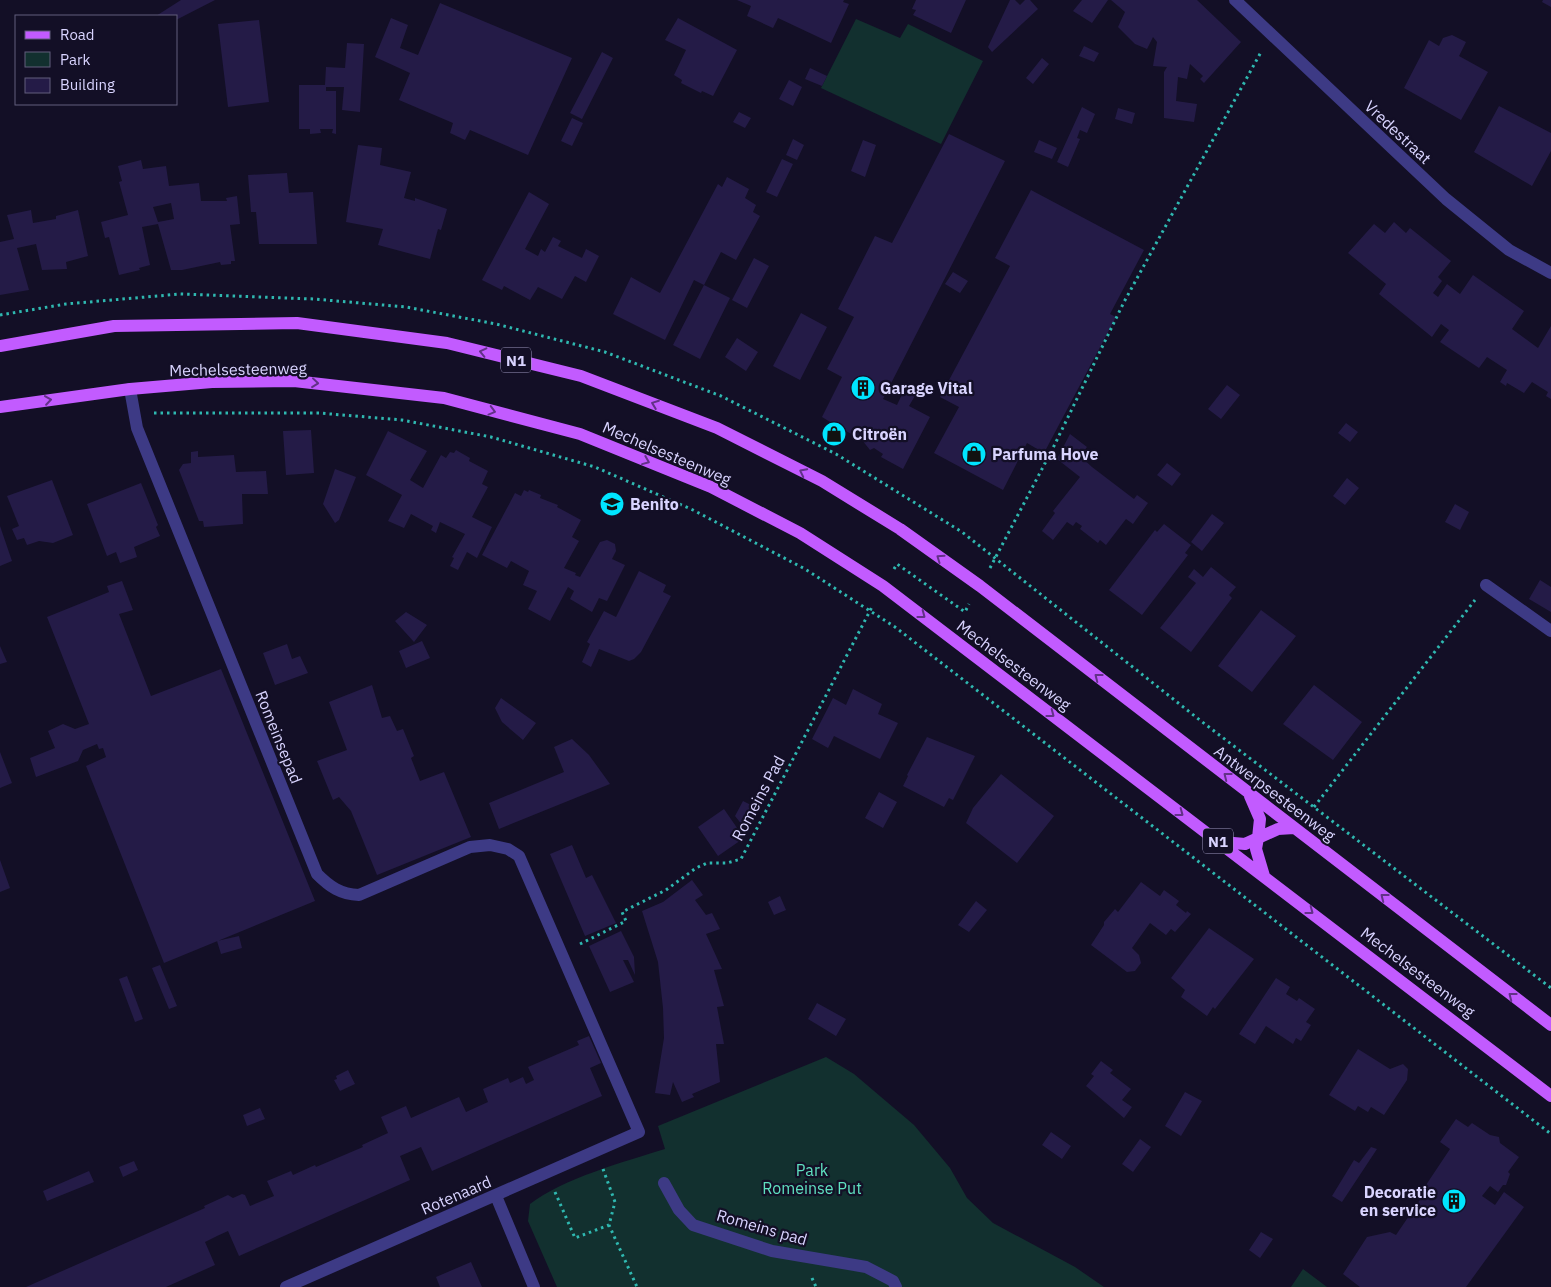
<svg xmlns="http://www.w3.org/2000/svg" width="1551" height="1287" viewBox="0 0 1551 1287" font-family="'IBM Plex Sans',sans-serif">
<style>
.green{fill:#12302f}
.building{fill:#241b47;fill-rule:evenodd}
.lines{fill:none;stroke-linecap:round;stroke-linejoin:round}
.path{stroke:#2fb8b0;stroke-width:3;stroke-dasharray:2.5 4;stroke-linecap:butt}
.minor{stroke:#3d3a85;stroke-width:12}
.major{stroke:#c25bff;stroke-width:12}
.oneway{stroke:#623188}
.labels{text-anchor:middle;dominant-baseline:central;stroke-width:4.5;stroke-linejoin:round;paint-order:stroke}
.shield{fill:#130f26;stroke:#9e99be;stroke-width:1}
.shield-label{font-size:15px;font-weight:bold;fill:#d9d4ff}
.street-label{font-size:16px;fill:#d9d4ff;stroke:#130f26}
.poi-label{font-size:16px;font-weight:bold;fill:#d9d4ff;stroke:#130f26;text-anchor:start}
.park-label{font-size:16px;fill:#5fe0c0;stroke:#130f26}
</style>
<rect width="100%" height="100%" fill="#130f26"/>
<path class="green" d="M856,19l44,19 8,-14 75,37 -42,83 -120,-56z
M826,1057l28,17 60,51 36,43 17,30 26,25 82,44 29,20h-547l-29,-66 2,-17c32,-25 96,-43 135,-55l-7,-23z
M1303,1269l24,18h-36z"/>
<path class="building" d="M181,0h34l-39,20v-4h-20z
M737,0h107l-1,2 6,2 -18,39 -53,-25 -5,10 -26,-12 4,-10z
M916,0h50l-15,33 -38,-18 3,-5 -4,-1z
M1010,0h5l5,5 5,-5h5l8,9 -46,43 -4,-5z
M1082,0h26l-16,23 -19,-12z
M1111,0h86l44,42 -37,41 -4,-4 3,-3 -13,-12 -3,15 -9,-2 -2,24 21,3 -3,18 -30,-4v-46l3,-5 -14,-1 4,-24 -4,-5 -6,12 -12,-5 -17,-17 7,-15z
M1543,0h8v7l-9,-5z
M440,3l132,55 -44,97 -58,-25 -5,10 -15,-7 3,-10 -54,-23 11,-27 -35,-16 16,-39 17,7 -8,23 18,7z
M678,18l59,32 -24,46 -11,-5 -1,2 -20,-10 1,-3 -8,-5 12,-25 -21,-10z
M259,20l10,82 -41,5 -10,-83z
M1452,35l14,7 -7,14 29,16 -27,48 -57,-32 25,-48 10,6 4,-8z
M347,43l17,1 -4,68 -18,-2 2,-23h-18v4h10v43l-4,-1 1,-4h-13l1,4 -11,1v-5h-11v-44h26l1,-18 19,1z
M1084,46l15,7 -5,9 -15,-6z
M602,52l11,6 -31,61 -12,-6z
M1042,58l7,6 -16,20 -7,-6z
M810,68l17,8 -5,10 -17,-7z
M789,80l13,7 -9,19 -14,-7z
M1499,106l52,27v18l-19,35 -58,-34z
M1082,107l13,7 -8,19 -7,-3 -3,8 3,1 -12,28 -11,-5z
M1118,108l17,5 -3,11 -17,-5z
M739,112l12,6 -6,10 -12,-6z
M572,118l11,5 -11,23 -11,-5z
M949,134l56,27 -122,238 14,6 8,-17 11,6 -7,12 21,11 -27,52 -22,-12 2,-3 -9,-6 -4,2 -8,-10 -16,-9 -4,1 -6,-3 -1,-4 -13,-8 20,-40 -15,-8 27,-52 -16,-8 37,-73 17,7z
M793,139l11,6 -7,15 -11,-5z
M863,140l13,5 -11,32 -14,-6z
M1039,140l18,8 -5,11 -18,-7z
M358,145l24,3 -2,17 31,7 -7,26 11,3v-3l32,11 -6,21 -3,-1 -8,30 -52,-14 5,-16 -37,-7z
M782,159l11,5 -16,33 -11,-5z
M141,160l2,9 23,-3 3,20 30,-3 2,18h26l-1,-3 11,-2 3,28 -10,1 5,36h-4v3l-10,1 -1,-3 -38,8h-11l-13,-46 -16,3 8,38 -11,3 1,2 -21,5 -10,-38 -4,1 -4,-16 27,-7 -9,-33 3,-1 -4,-15zM171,203l3,16 -16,3 -5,-15z
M287,173l2,20 24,-1 4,52h-58l-3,-32h-5l-3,-37z
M727,177l22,12 -4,9 11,7 -3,7 7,4 -24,44 -15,-8 -17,33 26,13 -30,61 -27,-14 31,-60 -10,-5 -29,60 -52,-26 18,-37 29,16 58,-109 4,3z
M1031,190l113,60 -34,64 6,3 -72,136 -17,-10 -24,47 -69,-37 25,-46 -19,-10 70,-131 -15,-8z
M529,192l20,12 -24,45 13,7 3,-7 4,3 8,-15 8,4 -3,5 24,12 4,-9 13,7 -13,26 -11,-6 -13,23 -24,-12 -8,13 -26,-14 -2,4 -20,-10z
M31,210l2,13 23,-4v-3l22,-6 10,46 -22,6 1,7 -25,1 -6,-26 -19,4 12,42 -29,5v-53l14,-3 -7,-24z
M1394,222l12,11 4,-5 41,33 -13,16 4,4 -9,12 5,4 9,-13 13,10 13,-19 51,36 -12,18 26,19 13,-22v73l-5,-3 2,-4 -16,-10 -8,11 -17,-10 -1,3 -6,-4 7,-12 -20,-13 -8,11 -39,-26 9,-12 -8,-6 -9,13 -53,-43 7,-10 -38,-31 26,-29 11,9z
M754,258l15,8 -22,42 -15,-8z
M953,272l15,9 -8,12 -15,-9z
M801,313l26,14 -27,53 -27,-14z
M737,338l21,14 -12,19 -21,-14z
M1227,385l13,10 -19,24 -13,-10z
M1346,423l12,9 -8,10 -12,-9z
M311,430l3,43 -28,2 -3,-44z
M388,431l39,20 -17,29 13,8 18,-33 5,3 4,-6 4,1 2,-3 14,8 -1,3 19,10 -6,13 6,3 -16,30 20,10 -15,31 -10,-6 -9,18 -8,-4 4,-8 -2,-1 13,-23 -25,-12 -4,11 -5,-3 2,-4 -22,-12 -7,14 -16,-7 14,-26 -36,-20z
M1070,434l17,13 -7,9 12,11 42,32 3,-4 11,8 -15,21 -7,-5 -20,26 -6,-5 -2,3 -18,-14 2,-3 -6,-4 -3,4 -6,-4 -14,18 -11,-9 13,-18 -2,-2 27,-34 -23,-18z
M198,451v6l36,-2 2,17 30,-1 2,23h-26l1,30 -39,3 -1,-6h-4l-20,-51 4,-6 8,-1v-11z
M1167,463l14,11 -9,12 -15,-11z
M335,469l21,8 -17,43 -4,3 -12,-19z
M1347,478l12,10 -14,17 -12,-9z
M52,480l21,55 -20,8 -14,-2 -12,4 -3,-7 -7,2 -5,-11 7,-3 -12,-30z
M141,483l17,42 -2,2 4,9 -26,11 3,10 -17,6 -4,-11 -9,4 -20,-52z
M524,490l4,2 1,-2 12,5 -1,3 18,7 -1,2 24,13 -9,17 7,4 -15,27 12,5 -1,2 5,2 20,-35 7,-2 8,4 1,7 -4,8 13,6 -18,36 -8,-3 -7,14 -22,-13 4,-8 -6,-4 -18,34 -22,-12 9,-18 -14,-6 6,-14 -18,-10 -4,7 -25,-13 33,-62 6,3z
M1455,504l14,8 -9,18 -15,-8z
M1212,514l12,9 -22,28 -11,-9z
M1164,524l27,21 -6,8 3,2 -46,60 -33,-25 46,-60 2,2z
M0,526l12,35 -12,5z
M1211,567l25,20 -7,8 3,3 -41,54 -31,-24 36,-45 -8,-6 6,-8 9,8z
M639,571l27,14 -3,7 8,4 -30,56 -7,7 -5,2 -30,-12 -8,18 -9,-5 8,-18 -3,-2 17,-31 12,6z
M1540,580l11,7v25l-22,-13z
M122,581l11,29 -14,4 32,82 70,-27 94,232 -151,62 -78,-197 20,-9 -3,-9 -4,1 -2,-5 -14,6 -5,11 -42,16 -6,-19 25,-10 -7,-17 15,-7 12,5 14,-5 -42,-107 62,-25 -2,-6z
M1261,610l35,26 -44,56 -34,-26z
M406,612l21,13 -13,17 -19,-21z
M422,641l8,17 -24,10 -7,-17z
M287,644l5,15 8,-3 8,17 -33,12 -12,-32z
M0,646l7,16 -7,2z
M372,685l10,33 8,-2 7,15 6,-2 11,27 -3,2 9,23 24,-9 27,65 -94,38 -26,-64 -12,-14 -6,3 -16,-39 30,-11 -18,-48z
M1314,685l48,37 -29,38 -50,-36z
M853,689l29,15 -4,10 20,9 -18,36 -46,-23 -6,12 -16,-9 21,-41 13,7z
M501,698l35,25 -13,17 -21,-18 -7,-14z
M927,737l48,19 -22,44 -4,-2 -5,9 -41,-21 5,-10 -1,-1z
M572,739l17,16 21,29 -111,45 -10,-26 75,-31 -10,-25z
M0,752l12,31 -12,5z
M1001,774l53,42 -37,47 -51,-40 7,-15z
M879,792l18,10 -14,26 -18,-10z
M743,801l14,7 -10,23 -12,-15z
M724,809l20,29 -26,18 -20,-29z
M572,845l14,33 6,-3 24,48 -31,13 -35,-82z
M0,860l10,28 -10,4z
M692,880l11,15 -8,5 11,15 6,-2 8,16 -14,5 16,35 -8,1 10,36 -7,1 7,37h-8l4,38 -28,12 2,3 -12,5 -9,-20 -3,13 -15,-2 9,-55 -1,-30 -5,-46 -16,-51 21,-9z
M1141,882l19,14 4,-6 15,11 -3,4 10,8 1,-2 4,3 -16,18 -4,-3 -5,6 -16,-12 -18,25 7,7 2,8 -6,8 -8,1 -36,-27 13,-20v-3l11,-13 3,3z
M780,896l6,14 -12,5 -6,-13z
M976,901l11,9 -18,22 -11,-7z
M1209,928l45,31 -39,50 -2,-2 -6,9 -26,-19 4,-7 -14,-12z
M621,931l13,26 1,18 -7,-15h-5l11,22 -24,10 -21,-46z
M239,936l3,12 -21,6 -4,-13z
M160,965l17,41 -8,3 -17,-41z
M127,976l16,43 -8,3 -16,-43z
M1276,978l14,9 -4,7 11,7 2,-3 16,11 -9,13 5,3 -10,16 -5,-3 -3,6 -27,-18 -11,18 -16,-10z
M817,1003l29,16 -10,17 -28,-17z
M589,1036l12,27 -11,5 12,28 -170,75 -11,-24 -21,9 10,24 -171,76 -11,-25 -11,5 -12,6 10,23 -49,22h-140l179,-79 -1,-2 24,-11 5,3 9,-4 3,1 5,11 24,-10 -7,-15 24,-10 2,4 22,-10 1,2 47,-20 -1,-2 26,-12 -7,-16 25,-11 5,12 48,-21 7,15 22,-10 -5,-13 25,-11 2,5 13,-6 3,7 8,-4 -6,-13 51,-22 -2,-4z
M1358,1049l32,20 13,-5 5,5 -1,11 -23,35 -13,-8 -3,5 -10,-6 -3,5 -26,-16z
M1101,1061l12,9 -3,3 21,16 -9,11 10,7 -8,11 -38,-32 8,-10 -3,-2z
M348,1070l7,14 -15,7 -6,-11 3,-1 -1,-3z
M1185,1092l17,9 -21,35 -16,-10z
M260,1108l5,11 -18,7 -4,-11z
M1456,1119l12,8 4,-4 18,12 9,2 1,6 19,14 -11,15 2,2 -4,11h-3l-5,7 -8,-6 -8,10 13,9 9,-13 20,15 -58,80h-106l-17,-13 24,-37 23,-5 6,3 32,-47 -2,-3 24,-36 -10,-7z
M1051,1132l20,14 -9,13 -20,-14z
M1140,1139l11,8 -18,25 -11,-8z
M1371,1147l6,2 -35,53 -10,-6 22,-36 5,3z
M134,1161l4,9 -15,7 -4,-10z
M89,1171l5,11 -47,19 -4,-10z
M1261,1232l12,7 -13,19 -11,-8z
M471,1262l11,25h-42l-4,-10z"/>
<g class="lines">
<path class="path" d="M0,315l66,-11 114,-10 134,5 92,8 90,17 109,28 116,44 115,58 126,78 239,189 350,267
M154,413h165l83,7 89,17 104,30 98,43 112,59 90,58 656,507
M990,568l63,-120 71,-146 137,-250
M894,569l3,-5 68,48 4,-8
M1314,807l161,-207
M580,944l46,-23 -4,-9 44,-22 30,-22 11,-5h20l14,-4 132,-254
M603,1169l12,33 -6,23 28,62
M555,1192l20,46 34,-13
M812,1278l4,9"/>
<path class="minor" d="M1235,0l211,199 63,51 42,23
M130,389l7,39 180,446c13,13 23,20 42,21l111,-48 20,-2 18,4 11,7 120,276 -353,155
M1486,585l65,46
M664,1183l15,27 14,15 79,26 94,16 27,14 3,6
M496,1196l38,91"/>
<path class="major" d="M0,346l114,-20 183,-3 150,20 134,33 136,52 105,53 78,48 80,57 571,439
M0,407l130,-18 82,-7 82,-1 150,17 136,36 131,53 89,46 83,53 668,510
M1222,842l23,2 13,-6 2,-19 -10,-23
M1264,876l-8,-27 2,-11 20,-9 16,-1"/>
</g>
<defs><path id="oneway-chevron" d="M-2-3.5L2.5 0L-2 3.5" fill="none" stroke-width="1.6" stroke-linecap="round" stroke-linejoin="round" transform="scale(1.25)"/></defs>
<g class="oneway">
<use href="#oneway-chevron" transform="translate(483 352) rotate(-167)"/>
<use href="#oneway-chevron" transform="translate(315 383) rotate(6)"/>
<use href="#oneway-chevron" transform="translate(48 400) rotate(-8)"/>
<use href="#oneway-chevron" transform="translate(655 404) rotate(-159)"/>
<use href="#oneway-chevron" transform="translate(492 411) rotate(15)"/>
<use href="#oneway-chevron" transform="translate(646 461) rotate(22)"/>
<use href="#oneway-chevron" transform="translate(803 472) rotate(-153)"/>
<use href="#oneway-chevron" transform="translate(940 558) rotate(-145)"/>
<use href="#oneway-chevron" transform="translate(922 615) rotate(37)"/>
<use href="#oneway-chevron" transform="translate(1098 677) rotate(-142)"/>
<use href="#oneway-chevron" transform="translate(1051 714) rotate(37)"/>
<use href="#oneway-chevron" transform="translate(1227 776) rotate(-142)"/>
<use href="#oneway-chevron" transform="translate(1180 813) rotate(37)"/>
<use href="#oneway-chevron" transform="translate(1384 897) rotate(-142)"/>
<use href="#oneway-chevron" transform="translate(1310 911) rotate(37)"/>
<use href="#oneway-chevron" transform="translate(1512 996) rotate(-142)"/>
</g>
<defs>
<symbol id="building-disc" viewBox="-11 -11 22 22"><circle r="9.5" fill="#00e5ff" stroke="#130f26"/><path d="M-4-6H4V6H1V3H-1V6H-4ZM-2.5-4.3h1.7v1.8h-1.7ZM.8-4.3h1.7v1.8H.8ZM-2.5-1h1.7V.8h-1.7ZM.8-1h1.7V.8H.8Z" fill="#111"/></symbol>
<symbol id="shop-disc" viewBox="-11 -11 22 22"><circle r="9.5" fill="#00e5ff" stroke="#130f26"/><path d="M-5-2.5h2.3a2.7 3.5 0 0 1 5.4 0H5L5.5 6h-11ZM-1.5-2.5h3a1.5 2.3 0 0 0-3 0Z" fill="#111"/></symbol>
<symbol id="school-disc" viewBox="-11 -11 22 22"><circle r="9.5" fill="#00e5ff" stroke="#130f26"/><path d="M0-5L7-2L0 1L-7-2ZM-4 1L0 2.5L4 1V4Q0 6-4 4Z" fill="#111"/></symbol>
</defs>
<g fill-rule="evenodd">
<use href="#building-disc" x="849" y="374" width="28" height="28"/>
<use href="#shop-disc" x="820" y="420" width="28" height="28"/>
<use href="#shop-disc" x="960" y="440" width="28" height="28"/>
<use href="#school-disc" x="598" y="490" width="28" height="28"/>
<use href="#building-disc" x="1440" y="1187" width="28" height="28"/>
</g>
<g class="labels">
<g class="shield">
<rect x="501" y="347.5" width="30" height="25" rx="4"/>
<rect x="1203" y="828.5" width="30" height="25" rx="4"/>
</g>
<g class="shield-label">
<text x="516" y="360">N1</text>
<text x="1218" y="841">N1</text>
</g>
<g class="street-label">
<text transform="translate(1398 132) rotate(43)">Vredestraat</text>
<text transform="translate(238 369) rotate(-1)">Mechelsesteenweg</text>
<text transform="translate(667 453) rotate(23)">Mechelsesteenweg</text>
<text transform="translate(1014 665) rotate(37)">Mechelsesteenweg</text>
<text transform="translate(279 737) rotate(68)">Romeinsepad</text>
<text transform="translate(1275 793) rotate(37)">Antwerpsesteenweg</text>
<text transform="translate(758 798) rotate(-62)">Romeins Pad</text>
<text transform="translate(1418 972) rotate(37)">Mechelsesteenweg</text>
<text transform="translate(456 1195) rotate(-23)">Rotenaard</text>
<text transform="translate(762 1227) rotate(16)">Romeins pad</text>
</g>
<g class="poi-label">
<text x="880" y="388">Garage Vital</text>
<text x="852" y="434">Citroën</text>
<text x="992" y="454">Parfuma Hove</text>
<text x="630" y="504">Benito</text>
<text x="1436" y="1192" text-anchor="end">Decoratie<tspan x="1436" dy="18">en service</tspan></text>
</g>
<g class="park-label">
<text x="812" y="1170">Park<tspan x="812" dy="18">Romeinse Put</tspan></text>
</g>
</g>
<rect x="15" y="15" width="162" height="90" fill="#130f26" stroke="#625e7d"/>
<rect x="25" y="31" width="25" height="8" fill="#c25bff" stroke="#625e7d"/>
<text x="60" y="40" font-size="15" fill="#d9d4ff">Road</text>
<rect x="25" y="52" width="25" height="15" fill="#12302f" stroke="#625e7d"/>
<text x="60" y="65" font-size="15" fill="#d9d4ff">Park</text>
<rect x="25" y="78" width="25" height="15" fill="#241b47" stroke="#625e7d"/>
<text x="60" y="90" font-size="15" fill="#d9d4ff">Building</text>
</svg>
